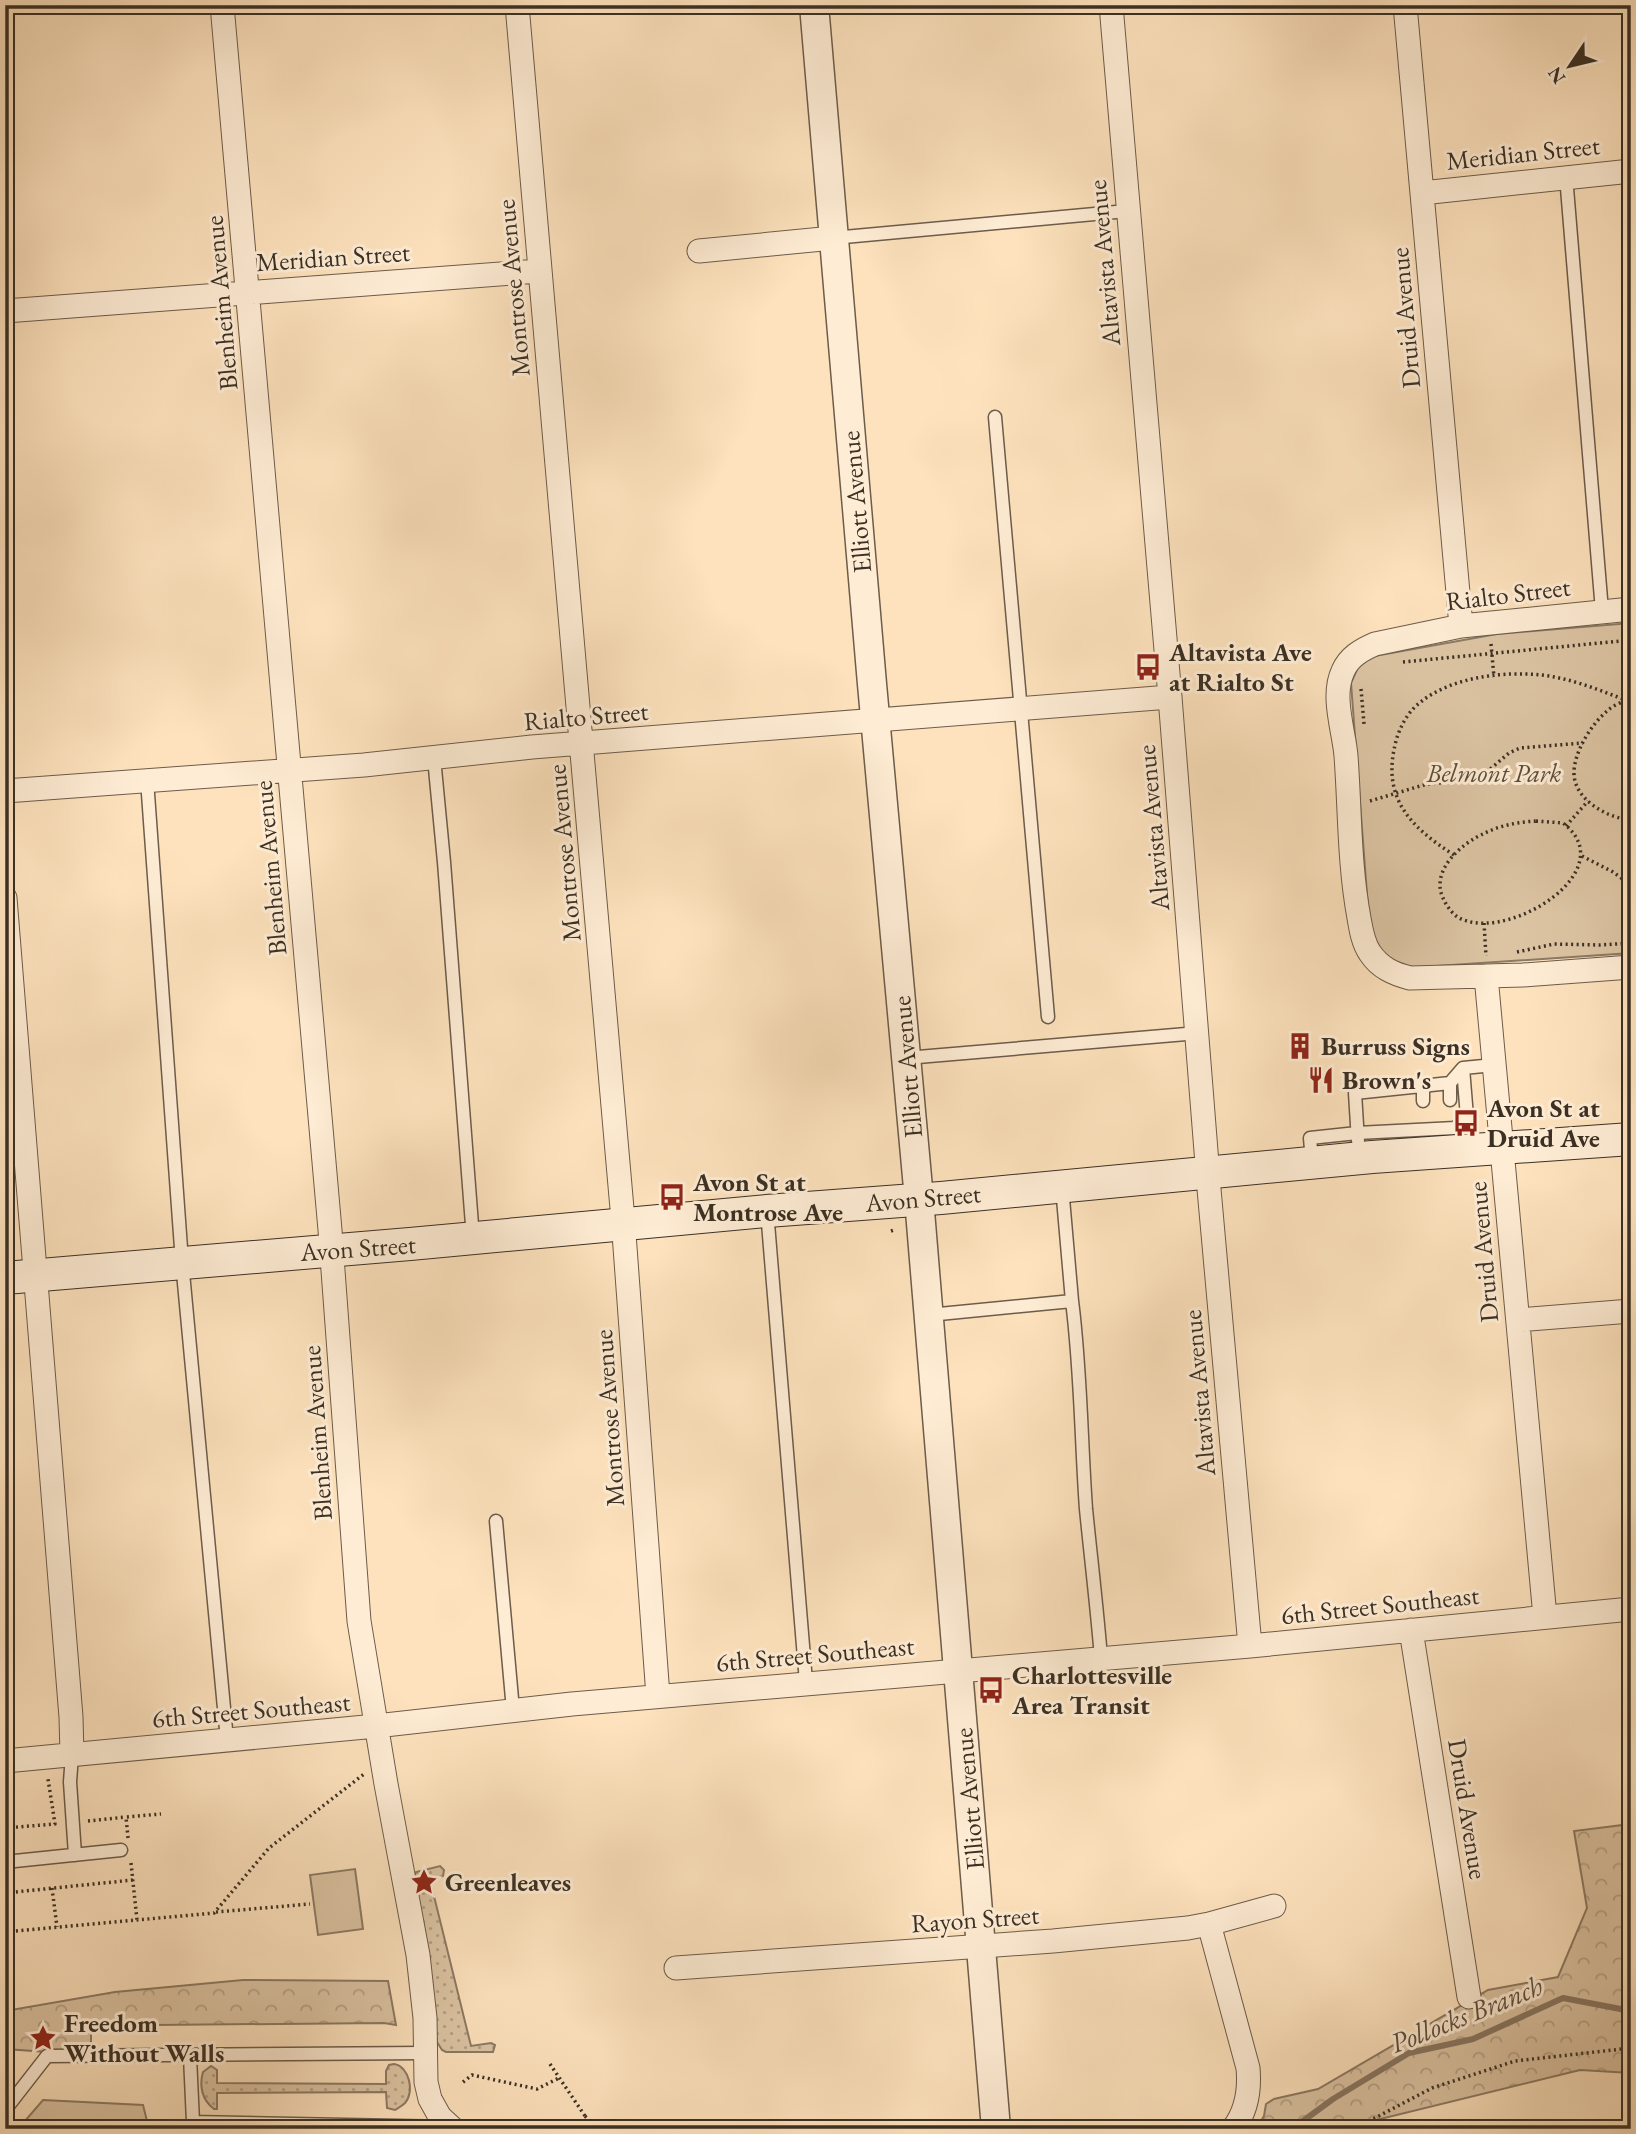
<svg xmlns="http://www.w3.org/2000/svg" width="1636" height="2134" viewBox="0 0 1636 2134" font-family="'EB Garamond',serif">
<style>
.grass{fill:url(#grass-dots);stroke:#8c7a64;stroke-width:2}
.forest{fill:url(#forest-crowns);stroke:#8c7a64;stroke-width:2}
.park{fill:#dcc4a3;stroke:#8c7a64;stroke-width:2}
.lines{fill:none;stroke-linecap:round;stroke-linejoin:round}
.stream{stroke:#887661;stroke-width:6}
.service-casing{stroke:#6c5c4a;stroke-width:15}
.minor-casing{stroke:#6c5c4a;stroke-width:25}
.tertiary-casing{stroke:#6c5c4a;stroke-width:31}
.secondary-casing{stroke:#3b3024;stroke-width:34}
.path{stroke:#3b3024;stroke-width:3.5;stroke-dasharray:2 3.5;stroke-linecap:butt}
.service{stroke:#feecd4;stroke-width:12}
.minor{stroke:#feecd4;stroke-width:23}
.tertiary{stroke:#feecd4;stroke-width:28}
.secondary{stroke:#feecd4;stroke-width:32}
.labels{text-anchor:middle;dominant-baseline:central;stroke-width:6;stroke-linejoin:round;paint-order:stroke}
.street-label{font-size:26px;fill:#3b3024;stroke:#feecd4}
.poi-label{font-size:26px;font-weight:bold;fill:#3b3024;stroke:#feecd4;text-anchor:start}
.park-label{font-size:26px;font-style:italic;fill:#5b4e3d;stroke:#feecd4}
.water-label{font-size:28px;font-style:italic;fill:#5b4d3d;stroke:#feecd4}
</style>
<defs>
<pattern id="grass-dots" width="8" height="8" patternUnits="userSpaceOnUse" patternTransform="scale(1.75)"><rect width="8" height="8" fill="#dcc4a3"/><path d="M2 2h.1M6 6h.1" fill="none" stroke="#b4a085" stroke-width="1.8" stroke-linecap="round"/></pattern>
<pattern id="forest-crowns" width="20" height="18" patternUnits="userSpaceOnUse" patternTransform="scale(1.75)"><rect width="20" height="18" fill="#dcc4a3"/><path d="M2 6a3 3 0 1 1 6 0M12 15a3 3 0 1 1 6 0" fill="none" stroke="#b4a085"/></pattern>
</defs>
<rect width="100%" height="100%" fill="#fde2bd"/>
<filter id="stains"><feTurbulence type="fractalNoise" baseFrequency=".00286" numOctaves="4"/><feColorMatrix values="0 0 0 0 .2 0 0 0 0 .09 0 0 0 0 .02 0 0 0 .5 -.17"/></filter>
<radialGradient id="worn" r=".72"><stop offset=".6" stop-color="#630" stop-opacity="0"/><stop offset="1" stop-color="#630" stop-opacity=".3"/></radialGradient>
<path class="grass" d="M440,1866l4,4 -1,6 -13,4 41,166 20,-3 4,2 -2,7h-47l-4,-2 -5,-8 -25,-160 4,-10z
M394,2064c15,2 21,28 11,39 -3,3 -7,5 -10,7l-8,-2 -1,-16 -169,1v16h-3c-12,-9 -15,-23 -11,-37l8,-6 6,4v13l169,1v-13l3,-6z"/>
<path class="forest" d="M1631,1824v249l-51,-3 -204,50 -2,9h-118l8,-13 2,-12 8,-5 44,-10 170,-99 70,-13 29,-69 -13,-77z
M243,1980l145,1 8,44 -12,-2 -228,2 -10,6h-55v24l-86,-6v-38l110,-19z"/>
<path class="park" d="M1631,623v330l-225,15 -28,-13 -9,-34 -18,-238 8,-18 10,-8 128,-23z
M355,1869l8,60 -45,6 -8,-60z
M43,2100l100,5 6,24h-131z"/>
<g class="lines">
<path class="stream" d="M1292,2129l41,-30 76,-46 64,-14 90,-41 68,13"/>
<defs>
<path id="service" d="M1566,176l36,435
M833,238l294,-27
M995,417l53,600
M434,758l10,104 29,376
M147,780l35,482 45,478
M906,1058l292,-25
M1423,1086v15
M1450,1100v-17
M1358,1141l-3,-48 95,-10 13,-15 31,-3
M1312,1161l-2,-23 47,-5 98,-5 12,-11 -4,-49
M767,1211l39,471
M1072,1301c9,69 9,139 14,208 5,50 11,99 15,149
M929,1315l143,-14 -10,-114
M496,1521l17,189
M72,1755l-2,27 5,73
M5,1862l116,-12
M190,2057l3,65 257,5
M5,2110l42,-54 378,-3"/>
<path id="minor" d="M222,5l108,1225 29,391 27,163 32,171 7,63 1,64 4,17 10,18 13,12
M517,5c34,405 71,810 106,1215 13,158 22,317 35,476
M1111,5l59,692 39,492 41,457
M1405,5l56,621
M1422,193l209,-22
M699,251l134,-13
M5,311l534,-40
M1631,609l-170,17 -86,18c-14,6 -26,13 -32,27 -12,25 1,60 3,85 4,54 3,108 13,162 2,12 4,25 11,35 10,15 24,21 40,25l113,-3 108,-8
M5,791l359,-26 168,-18 638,-50
M5,898l66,819 1,38
M1486,976l59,641
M1518,1320l113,-9
M1411,1630l58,367
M5,1761l371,-35 196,-22 678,-58 381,-37
M1209,1924l39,144c2,22 -1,43 -15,61
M676,1968l377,-27 135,-13 21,-4 65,-18"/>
<path id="tertiary" d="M814,5l58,679 47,515 77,930"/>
<path id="secondary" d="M5,1278l405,-34 357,-33 174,-13 431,-41 259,-18"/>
</defs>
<use href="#service" class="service-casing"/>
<use href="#minor" class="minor-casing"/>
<use href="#tertiary" class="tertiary-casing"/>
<use href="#secondary" class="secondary-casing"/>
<path class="path" d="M1491,644l3,33
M1403,662l228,-22
M1361,689l3,35
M1631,699c-9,3 -18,6 -25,13 -15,13 -33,41 -32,63 2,26 34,43 57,45
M1442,766l7,16
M1370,801l57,-17 46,-4 9,-4 27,-23 11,-5 63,-5
M1536,821l27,2c60,46 -49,116 -99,97 -10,-3 -17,-13 -21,-22 -13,-28 19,-55 42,-65 16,-8 34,-11 51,-12z
M1566,826l22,-25
M1454,855c-45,-29 -73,-58 -58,-114 4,-15 13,-31 26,-40 27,-21 69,-28 102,-27 37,0 70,14 104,27
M1582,856l31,16 18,13
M1484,923l2,33
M1517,952l37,-8 46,1 31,-2
M891,1231l3,-1
M88,1821l38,-4
M5,1828l50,-4 -7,-45
M128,1838l-2,-21 35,-3
M131,1863l6,57
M52,1888l5,39
M5,1893l128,-13
M216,1912l94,-8
M5,1932l209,-19 55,-65 95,-74
M550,2064l35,52 -2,13
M463,2082l9,-7 65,14 22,-11
M585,2116l13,13
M1354,2129l78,-41 83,-27 116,-13"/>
<use href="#service" class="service"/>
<use href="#minor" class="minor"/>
<use href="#tertiary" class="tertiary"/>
<use href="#secondary" class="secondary"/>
</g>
<defs>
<symbol id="bus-bare" viewBox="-9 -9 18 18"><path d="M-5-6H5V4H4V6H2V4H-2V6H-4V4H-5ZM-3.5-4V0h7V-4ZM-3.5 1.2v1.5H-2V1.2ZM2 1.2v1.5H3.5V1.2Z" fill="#8f2418" stroke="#feecd4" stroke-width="2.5" paint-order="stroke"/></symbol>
<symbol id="building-bare" viewBox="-9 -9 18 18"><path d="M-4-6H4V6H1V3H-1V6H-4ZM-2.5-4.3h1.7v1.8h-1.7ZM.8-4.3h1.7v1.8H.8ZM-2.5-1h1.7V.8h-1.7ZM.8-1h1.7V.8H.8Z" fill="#8f2418" stroke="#feecd4" stroke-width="2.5" paint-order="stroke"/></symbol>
<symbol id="restaurant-bare" viewBox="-9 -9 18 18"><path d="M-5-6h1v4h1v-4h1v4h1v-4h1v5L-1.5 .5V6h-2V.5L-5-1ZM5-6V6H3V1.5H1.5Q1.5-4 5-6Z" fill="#8f2418" stroke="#feecd4" stroke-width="2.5" paint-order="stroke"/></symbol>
<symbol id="sight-bare" viewBox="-9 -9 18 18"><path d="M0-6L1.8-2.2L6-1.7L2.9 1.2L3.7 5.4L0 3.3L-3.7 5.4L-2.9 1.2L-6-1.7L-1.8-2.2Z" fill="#8f2418" stroke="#feecd4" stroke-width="2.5" paint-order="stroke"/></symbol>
</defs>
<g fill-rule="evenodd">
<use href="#bus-bare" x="1129" y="648" width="38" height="38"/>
<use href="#building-bare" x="1281" y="1027" width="38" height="38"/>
<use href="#restaurant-bare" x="1302" y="1061" width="38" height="38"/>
<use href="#bus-bare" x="1447" y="1104" width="38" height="38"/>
<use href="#bus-bare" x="653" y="1178" width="38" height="38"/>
<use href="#bus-bare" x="972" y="1671" width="38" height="38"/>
<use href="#sight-bare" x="405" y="1863" width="38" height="38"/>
<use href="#sight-bare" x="24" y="2019" width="38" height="38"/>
</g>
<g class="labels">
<g class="street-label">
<text transform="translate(1523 153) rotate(-6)">Meridian Street</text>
<text transform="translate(333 257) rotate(-4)">Meridian Street</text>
<text transform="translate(1104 263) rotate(-95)">Altavista Avenue</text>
<text transform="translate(513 288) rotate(-95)">Montrose Avenue</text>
<text transform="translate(221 303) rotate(-95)">Blenheim Avenue</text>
<text transform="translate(1405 318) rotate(-95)">Druid Avenue</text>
<text transform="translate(856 502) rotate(-95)">Elliott Avenue</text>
<text transform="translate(1508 594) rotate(-7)">Rialto Street</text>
<text transform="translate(586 716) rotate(-5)">Rialto Street</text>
<text transform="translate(1153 828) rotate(-95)">Altavista Avenue</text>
<text transform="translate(564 853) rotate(-95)">Montrose Avenue</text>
<text transform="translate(270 868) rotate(-95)">Blenheim Avenue</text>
<text transform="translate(907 1067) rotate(-95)">Elliott Avenue</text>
<text transform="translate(923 1198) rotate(-5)">Avon Street</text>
<text transform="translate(358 1248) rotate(-4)">Avon Street</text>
<text transform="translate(1483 1252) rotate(-95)">Druid Avenue</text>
<text transform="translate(1199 1393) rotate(-95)">Altavista Avenue</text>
<text transform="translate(609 1418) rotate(-94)">Montrose Avenue</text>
<text transform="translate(317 1433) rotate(-94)">Blenheim Avenue</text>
<text transform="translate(1380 1605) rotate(-6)">6th Street Southeast</text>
<text transform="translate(815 1654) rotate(-5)">6th Street Southeast</text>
<text transform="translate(251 1710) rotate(-5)">6th Street Southeast</text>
<text transform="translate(969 1799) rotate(-95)">Elliott Avenue</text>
<text transform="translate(1468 1809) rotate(81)">Druid Avenue</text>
<text transform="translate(975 1919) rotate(-4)">Rayon Street</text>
</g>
<g class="poi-label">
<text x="1169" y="652">Altavista Ave<tspan x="1169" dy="30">at Rialto St</tspan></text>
<text x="1321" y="1046">Burruss Signs</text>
<text x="1342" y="1080">Brown's</text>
<text x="1487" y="1108">Avon St at<tspan x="1487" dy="30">Druid Ave</tspan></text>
<text x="693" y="1182">Avon St at<tspan x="693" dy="30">Montrose Ave</tspan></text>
<text x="1012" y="1675">Charlottesville<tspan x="1012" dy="30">Area Transit</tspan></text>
<text x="445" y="1882">Greenleaves</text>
<text x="64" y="2023">Freedom<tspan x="64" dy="30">Without Walls</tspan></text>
</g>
<g class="park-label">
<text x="1494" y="773">Belmont Park</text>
</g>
<g class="water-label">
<text transform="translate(1466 2014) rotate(-22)">Pollocks Branch</text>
</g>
</g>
<rect width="1636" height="2134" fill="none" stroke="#fde2bd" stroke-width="28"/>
<rect x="7" y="7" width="1622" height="2120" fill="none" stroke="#3b3024" stroke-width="3.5"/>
<rect x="14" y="14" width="1608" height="2106" fill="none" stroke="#3b3024" stroke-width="2"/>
<g transform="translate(1570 66) rotate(235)" stroke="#feecd4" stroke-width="5" paint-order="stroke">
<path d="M0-5L12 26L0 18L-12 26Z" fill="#3b3024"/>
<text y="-10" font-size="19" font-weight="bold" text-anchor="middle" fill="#3b3024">N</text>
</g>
<rect width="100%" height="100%" filter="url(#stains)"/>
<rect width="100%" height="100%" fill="url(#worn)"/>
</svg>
